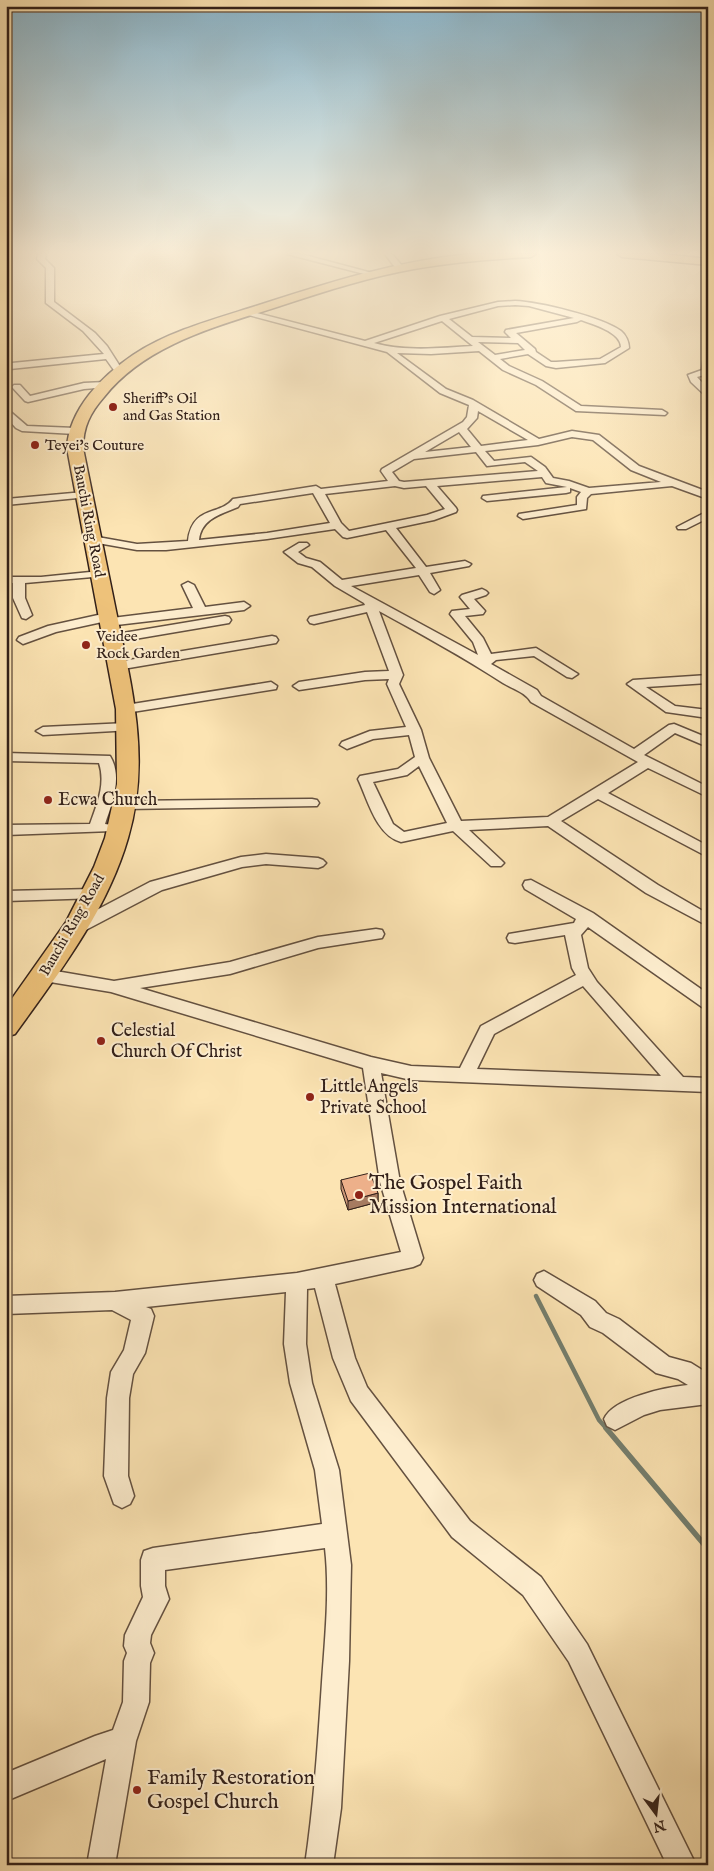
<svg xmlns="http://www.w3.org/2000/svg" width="714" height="1871" viewBox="0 0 714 1871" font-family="'IM FELL English',serif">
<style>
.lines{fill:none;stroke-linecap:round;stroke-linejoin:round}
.stream-far1{stroke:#747f6f;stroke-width:4.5}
.stream{stroke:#747f6f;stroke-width:5.5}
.street-casing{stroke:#645140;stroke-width:3}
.primary-casing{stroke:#322019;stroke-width:3}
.street{fill:#fdedce;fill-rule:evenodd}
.primary{fill:#eec27a;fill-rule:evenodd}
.wall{fill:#cc9777;stroke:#322019}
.shaded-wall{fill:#a67b61;stroke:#322019}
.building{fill:#edb08a;stroke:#322019}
.poi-dot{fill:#8f2418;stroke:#fdedce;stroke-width:2}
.labels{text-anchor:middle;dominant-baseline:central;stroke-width:4;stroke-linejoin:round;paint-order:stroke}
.far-poi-label{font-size:15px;fill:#322019;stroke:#fdedce;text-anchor:start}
.far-street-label{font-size:15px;fill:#322019;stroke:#fdedce}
.poi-label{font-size:18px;fill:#322019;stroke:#fdedce;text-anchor:start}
.near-poi-label{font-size:21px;fill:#322019;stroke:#fdedce;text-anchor:start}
</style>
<rect width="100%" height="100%" fill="#fce4b3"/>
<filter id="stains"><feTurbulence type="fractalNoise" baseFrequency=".004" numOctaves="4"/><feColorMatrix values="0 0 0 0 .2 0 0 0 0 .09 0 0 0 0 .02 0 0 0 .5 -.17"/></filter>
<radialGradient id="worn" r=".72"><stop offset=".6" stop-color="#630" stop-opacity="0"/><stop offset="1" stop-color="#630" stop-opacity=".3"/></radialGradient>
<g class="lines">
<path class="stream-far1" d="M536,1296l63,124 8,9"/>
<path class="stream" d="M606,1428l102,121"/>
<defs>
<path id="street" d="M38,254h8l-1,5 9,9v34l41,31 12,13 16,25 -1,2h-6l-10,-14 -96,10 -4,-2v-7l6,3 92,-9 -21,-23 -37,-28v-35l-9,-9z
M287,254h14l75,20 -4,2z
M385,254h7l12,14 -1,2h-6z
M515,301c24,1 87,16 106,30 5,4 8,11 8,17l-24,15 -49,5 -10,-2 -18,-12 -28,5 9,7 33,15 39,25 81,4 5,3 -2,2 -89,-4 -40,-26 -33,-15 -24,-19 -48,3 -34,-1 49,36 27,11 66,39 33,-8 27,4 40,31 69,26v7l-36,-13 -81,8 -4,4 -1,11 -63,10 -5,-3 1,-2 58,-9v-8l4,-5 -11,-4v4l-4,1 -79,8 -5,-3 1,-2 84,-9 -21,-4 -4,-6 -105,9 19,22 1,2 -1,2 -22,8 -38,8 30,39 39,-6 6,3 -2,2 -39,7 10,17 -6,4 -4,-2 -11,-17 -68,11 127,69 -5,-13 -23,-28 2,-3 18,-2 -10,-12 2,-2 20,-6 4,2 2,2 -2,2 -12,4 11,12 -2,3 -18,2 18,22 8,16 45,-6 42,26 -6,4 -5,-1 -33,-21 -38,4 -5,4 46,26 4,6 93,53 35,-24 5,-1 34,14v9l-33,-14 -31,22 64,32v10l-60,-29 -40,25 100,53v11l-110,-58 -37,22 97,64 50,29v12l-62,-33 -98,-67 -79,4 32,30 3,3 -3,3h-10l-38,-35 -52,11c-25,-7 -33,-42 -43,-63l2,-3 38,-7 17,-12 -6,-22 -36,4 -26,10 -7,-4 2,-3 28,-11 36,-4 -19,-43 2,-5 -24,1 -66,10 -6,-4 6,-4 66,-10 24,-1 -22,-59 -53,12 -4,-1 -2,-3 2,-3 55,-12 -1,-2 -29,-17 -23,-19 -14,-4 -14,-11 15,-9h8l2,2 -11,7 8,6 14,4 22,18 74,-12 -30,-38 -39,8 -4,-1 -8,-8 -68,10 -101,11h-29l-45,-8 -6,-3 6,-3 45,8 51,-3c4,-36 32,-25 45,-42l83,-13 5,3 67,-8 -7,-10 1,-2 81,-47 4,-5 2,-12 -29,-12 -53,-41 -142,-38v-4l120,31 75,-25 58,-14zM515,305l14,1 45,12 -68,12 -1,2 6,6 -39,-1 -23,-18 49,-13zM581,320c11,4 40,12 40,27l-21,12 -44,3h-5l-15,-10 -1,-3 -19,-16 61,-11zM442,321l31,25c-33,2 -67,6 -99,-3zM478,342l40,1 7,7 -30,5zM478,411l50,29 -47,6 -14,-17 10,-11zM459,432l12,15 -46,5zM572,437l21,3 38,30 30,12 -72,6 -20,-7 -16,-3 -8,-11 -14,-10 -37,4 -9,-10 53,-6zM476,452l11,14 38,-4 13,9 -134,11 -5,-1 -7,-9 22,-13zM395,486l9,2 22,-2 19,23 -18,6 -78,16 -8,-8 -16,-29zM313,493l17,30 -63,10 -68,7c2,-21 22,-26 39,-33l2,-3zM379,611c42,23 84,46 124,72 10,6 22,9 28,19l107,60 -90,55 -87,4 -32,-63 -8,-28 -22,-46 4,-9zM419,766l28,57 -43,9 -11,-8 -20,-42 34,-7z
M705,349h3v25l-11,3 11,12v9l-17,-16 -3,-7 14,-5z
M105,382l4,3 -1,2 -24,2 -56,13 -3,-1 -13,-14 2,-2h6l10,11 54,-13z
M6,408l21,18 48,2 5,3 -5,3 -53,-3 -6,-3 -10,-11z
M84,492l4,1 1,2 -1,2 -82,8v-6z
M708,511v7l-22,11h-8l-1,-2z
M100,571l4,1 2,2 -2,2 -79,7v15l7,17 -6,4 -4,-1 -9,-20v-15h-7v-6h35z
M188,582l6,3 11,22 39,-5 6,4 -6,4 -136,16 -4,-1 -2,-3 -46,10 -33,12 -6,-4 2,-3 29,-11 59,-13 4,1 1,4 81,-10 -11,-23z
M225,616l4,1 2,3 -2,3 -118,20 -6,-4 6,-4z
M272,636l4,1 2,3 -2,3 -159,27 -6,-4 6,-4z
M708,675v8l-62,4 29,19 33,4v8l-42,-6 -39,-28 6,-4z
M271,682l6,4 -1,3 -150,24 -7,-4 7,-4z
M127,723l5,1 2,3 -2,3 -89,5 -7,-4 7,-4z
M6,753l104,3c13,21 2,47 -5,68l7,1 2,3 -2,3 -106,4v-10l84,-1c7,-20 16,-40 9,-61l-93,-2z
M312,799l5,1 2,3 -2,3 -192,3 -5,-1 -2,-3 2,-3 5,-1z
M266,854l52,4 5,2 3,3 -3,3 -5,2 -52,-4 -24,3 -80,23 -82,43 -6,1 -6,-1 -2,-4 2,-4 82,-43 91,-25z
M531,880l62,33 115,81v15l-6,-2 -114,-80 -7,8 7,33 9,14 86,95 25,1v14l-297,-12 -30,-7 19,109 23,76 -3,6 -7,3 -78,17 20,74 12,29 103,134 71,56 46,67 109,221h-29l-98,-203 -46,-67 -71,-58 -101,-136 -18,-43 -18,-70 -8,1 -1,55 6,39 27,87 12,95 -2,96 -8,147 -8,57h-28c9,-61 13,-122 17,-183 3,-44 8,-91 3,-134l-160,22v16l4,13 -18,36 -1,8 4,10 -4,10 -1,39 -13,39 -21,124h-28l19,-106 -100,42v-28l89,-37 18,-6 10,-28 1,-41 3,-8 -3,-7 1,-11 18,-38 -2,-11v-26l3,-9 9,-3 169,-24 -7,-54 -25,-87 -6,-39 2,-52 -140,15 5,2 3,7 -9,37 -12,21 -4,24 -1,78 6,20 -4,8 -8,4 -8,-4 -10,-28 3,-78 4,-26 13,-22 7,-30 -19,-10 -106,4v-18l109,-4 182,-19 104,-21 -21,-70 -17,-114 -252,-76 -67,-11 -6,-2 -2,-4 2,-4 6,-2 70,12 116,-19 88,-25 58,-8 6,1 2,4 -2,4 -64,10 -88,26 -90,14 231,69 40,9 49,2 21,-42 95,-51 -4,-7 -7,-33 -50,8 -6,-1 -2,-4 2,-4 6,-1 59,-10 2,-4 -51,-30 -2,-4 2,-4zM583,986l78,90 -184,-7 17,-35z
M92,889l6,1 2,4 -2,4 -92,3v-10z
M544,1271l51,30 11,12 13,6 50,38 22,6 16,10 1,31 -48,6 -16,5 -29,15 -8,-4 -3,-7c9,-21 62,-32 84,-34l-10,-6 -22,-6 -53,-40 -13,-6 -9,-12 -44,-29 -3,-6 3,-6z"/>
<path id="primary" d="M470,254h66l-5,3c-39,2 -78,5 -117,12 -45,8 -88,22 -131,36 -64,21 -136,38 -179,92 -14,16 -21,30 -21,51 11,54 22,109 33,163 16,77 35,149 12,227 -21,73 -69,135 -113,196l-9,3v-30l60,-85 28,-55 11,-29 12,-54 -1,-75 -49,-261c2,-39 35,-72 66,-93 36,-24 82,-36 123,-49 71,-23 140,-45 214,-52z
M617,254h46l45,5v6l-86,-8z"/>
</defs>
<use href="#street" class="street-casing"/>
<use href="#primary" class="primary-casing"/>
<use href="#street" class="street"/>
<use href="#primary" class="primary"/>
</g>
<path class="wall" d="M341,1180l37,13v9l-30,8 -7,-21z"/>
<path class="shaded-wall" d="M378,1193v9l-30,8v-9z"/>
<path class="building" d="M370,1173l8,20 -30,8 -7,-21z"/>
<linearGradient id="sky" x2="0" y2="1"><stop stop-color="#8bb8cf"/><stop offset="0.49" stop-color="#fef3dd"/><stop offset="1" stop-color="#fef3dd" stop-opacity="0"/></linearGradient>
<rect width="714" height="516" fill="url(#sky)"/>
<g class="poi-dot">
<circle cx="113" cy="407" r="5"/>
<circle cx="35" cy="445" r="5"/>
<circle cx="86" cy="645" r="5"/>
<circle cx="48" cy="800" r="5"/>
<circle cx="101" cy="1041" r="5"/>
<circle cx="310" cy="1097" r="5"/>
<circle cx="359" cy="1195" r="5"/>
<circle cx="137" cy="1790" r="5"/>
</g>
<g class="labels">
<g class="far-poi-label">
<text x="123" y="398">Sheriff's Oil<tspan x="123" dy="17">and Gas Station</tspan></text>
<text x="45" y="445">Teyei's Couture</text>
<text x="96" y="636">Veidee<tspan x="96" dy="17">Rock Garden</tspan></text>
</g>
<g class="far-street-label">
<text transform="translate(89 521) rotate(79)">Bauchi Ring Road</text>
<text transform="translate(72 925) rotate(-60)">Bauchi Ring Road</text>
</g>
<g class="poi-label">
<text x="58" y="800">Ecwa Church</text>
<text x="111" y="1031">Celestial<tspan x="111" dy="21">Church Of Christ</tspan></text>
<text x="320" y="1087">Little Angels<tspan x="320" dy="21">Private School</tspan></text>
</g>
<g class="near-poi-label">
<text x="369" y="1183">The Gospel Faith<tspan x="369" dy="24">Mission International</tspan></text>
<text x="147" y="1778">Family Restoration<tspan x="147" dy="24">Gospel Church</tspan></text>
</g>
</g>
<rect width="714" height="1871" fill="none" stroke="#fce4b3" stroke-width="25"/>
<rect x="8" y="8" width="699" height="1856" fill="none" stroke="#322019" stroke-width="2.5"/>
<rect x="12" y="12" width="689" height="1846" fill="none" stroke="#322019"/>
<g transform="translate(656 1814) rotate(165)" stroke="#fdedce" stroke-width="4" paint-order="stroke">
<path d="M0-4L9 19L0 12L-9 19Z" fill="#322019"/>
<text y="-8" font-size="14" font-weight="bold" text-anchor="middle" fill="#322019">N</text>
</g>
<rect width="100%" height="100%" filter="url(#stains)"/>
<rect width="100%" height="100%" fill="url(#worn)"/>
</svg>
